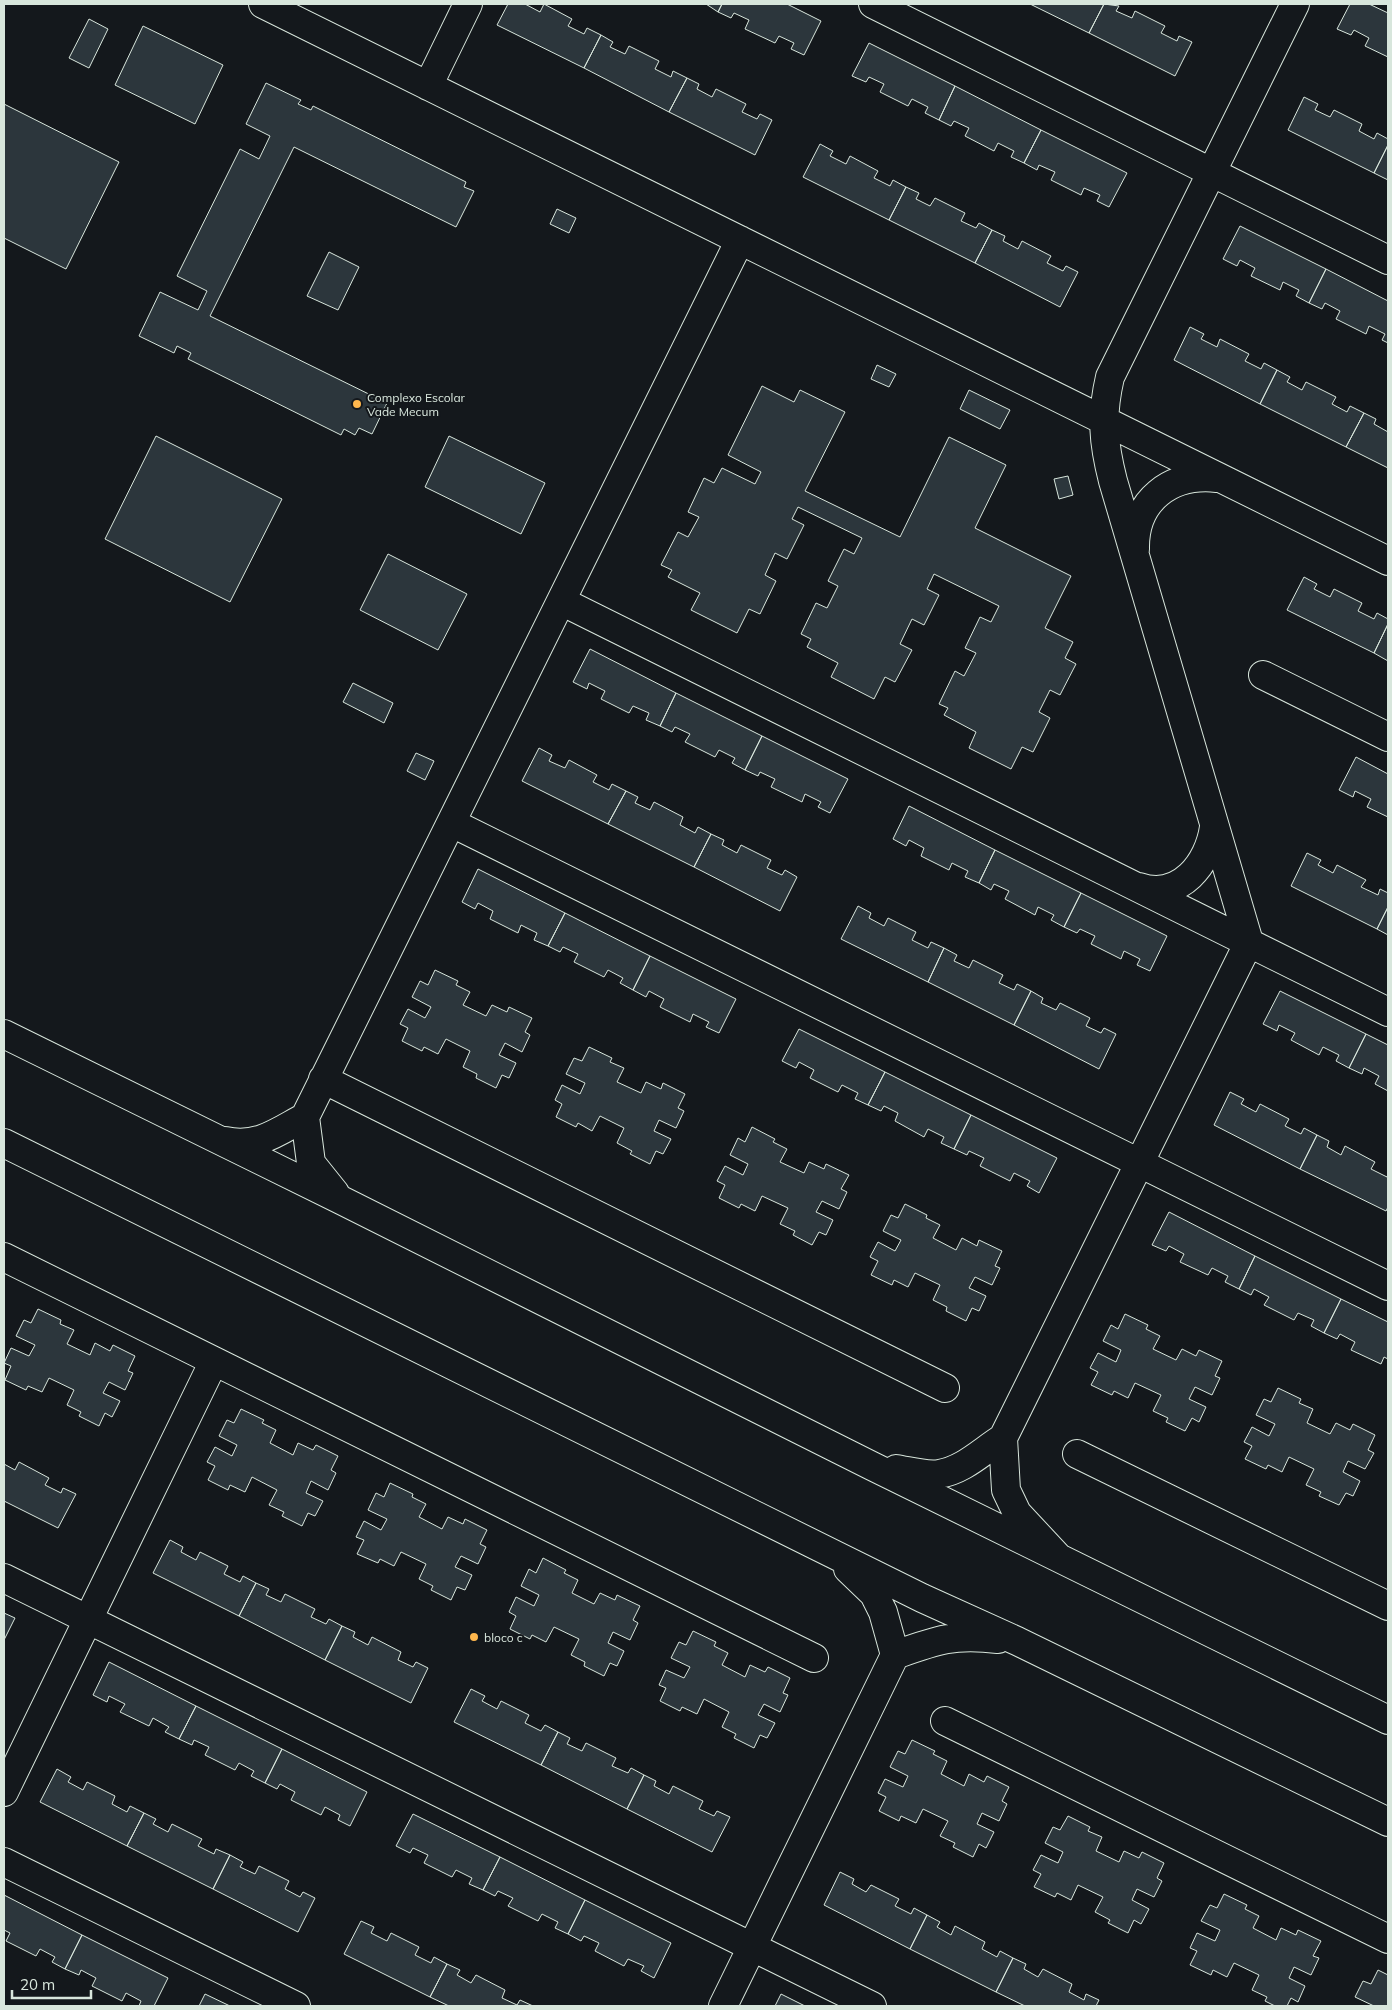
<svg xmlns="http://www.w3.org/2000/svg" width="1392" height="2010" viewBox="0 0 1392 2010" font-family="Mulish,sans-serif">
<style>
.building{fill:#2c363c;stroke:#d8e6dc}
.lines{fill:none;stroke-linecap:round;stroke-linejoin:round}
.minor-casing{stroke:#d8e6dc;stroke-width:30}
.minor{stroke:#14181c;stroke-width:28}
.poi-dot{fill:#ffb74d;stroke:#14181c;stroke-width:2}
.labels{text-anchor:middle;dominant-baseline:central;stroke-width:4;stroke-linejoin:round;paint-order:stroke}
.poi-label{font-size:12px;fill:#d8e6dc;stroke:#14181c;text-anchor:start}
</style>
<rect width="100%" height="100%" fill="#14181c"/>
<path class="building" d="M508,4h17l15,8 4,-8 28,15 -4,7 16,8 3,-6 14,7 -17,33 -87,-43z
M706,4h16l-4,8z
M722,4h65l34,17 -17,34 -13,-6 3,-6 -15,-7 -4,7 -30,-14 4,-9 -15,-7 -3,5 -13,-6z
M1030,4h74l-15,29z
M1104,4l15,2 -3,5 16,7 3,-7 30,15 -4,7 16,8 2,-5 13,6 -17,34 -86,-43z
M1350,4h19l19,9v44l-23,-11 4,-8 -15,-8 -3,5 -14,-6z
M89,19l19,10 -19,39 -20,-10z
M143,26l80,39 -28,59 -80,-39z
M601,35l12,7 -3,5 15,7 4,-8 30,15 -4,8 16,8 2,-6 14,7 -18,34 -85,-44z
M869,43l86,43 -16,34 -14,-7 3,-6 -16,-8 -4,7 -28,-14 4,-8 -15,-7 -3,5 -14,-6z
M687,78l12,6 -2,5 15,8 4,-8 30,15 -4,8 15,7 3,-5 12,6 -17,35 -86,-43z
M266,83l35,17 -3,4 13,6 2,-4 153,76 -2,5 10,4 -18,36 -162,-80 -84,169 177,87 -15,31 -13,-6 -4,7 -11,-6 -3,6 -153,-76 3,-6 -14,-7 -3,7 -35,-17 21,-44 38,18 9,-19 -30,-15 63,-127 19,10 11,-23 -24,-12z
M955,86l86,44 -17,33 -13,-6 3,-6 -16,-8 -4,8 -29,-15 4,-8 -15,-7 -3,5 -12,-6z
M1304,97l14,7 -3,6 15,7 4,-7 28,14 -3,7 15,8 3,-6 11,6v6l-14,28 -86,-43z
M4,104l115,58 -53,107 -62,-31z
M1041,130l86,43 -18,34 -12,-6 3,-6 -16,-7 -3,7 -30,-15 4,-8 -16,-7 -2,5 -13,-7z
M820,144l13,7 -3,5 16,8 4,-8 28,15 -4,7 16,8 3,-6 13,7 -17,33 -86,-43z
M1388,145v35l-14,-7z
M906,187l13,6 -3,6 14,7 5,-8 30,15 -4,8 15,7 3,-5 13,7 -17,33 -86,-43z
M557,209l19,9 -7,15 -19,-9z
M1240,226l86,43 -17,34 -13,-7 3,-6 -16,-8 -3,8 -29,-14 4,-8 -15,-8 -3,6 -14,-7z
M992,230l13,6 -2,5 15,8 4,-8 29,15 -4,7 16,8 3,-5 12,6 -18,35 -85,-44z
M329,252l30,15 -21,43 -31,-14z
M1326,269l62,32v42l-6,-3 3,-6 -16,-8 -3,8 -30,-15 4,-8 -15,-8 -3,6 -13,-6z
M1190,327l14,7 -3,5 16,8 3,-8 29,15 -4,7 16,8 3,-6 13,7 -17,34 -86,-44z
M877,365l19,9 -7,13 -18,-8z
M1277,370l13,7 -3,5 15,8 4,-8 30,15 -4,7 15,8 3,-6 14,7 -18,34 -86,-43z
M762,386l32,16 6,-12 45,22 -40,79 95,46 49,-100 57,28 -31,63 96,48 -26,52 28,14 -8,16 11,6 -16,31 -10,-5 -11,22 11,6 -17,34 -11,-5 -11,22 -42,-21 7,-16 -32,-17 4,-7 -9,-4 16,-33 9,5 12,-23 -11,-5 15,-31 11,5 8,-16 -65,-32 -7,15 12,6 -15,30 -12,-6 -12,25 12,6 -17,32 -10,-5 -11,22 -43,-22 7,-14 -31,-16 4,-8 -10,-5 15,-31 11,5 11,-22 -10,-5 16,-32 10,5 8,-16 -64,-31 -6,12 12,6 -17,34 -12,-6 -10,22 11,6 -16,33 -11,-5 -12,24 -46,-23 9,-17 -32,-16 4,-7 -11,-5 17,-33 10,5 11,-20 -11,-5 16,-34 10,5 8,-15 33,16 6,-12 -33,-17z
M969,390l41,20 -10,19 -40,-20z
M1364,413l12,6 -2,5 14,8v36l-42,-21z
M156,436l126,63 -52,103 -125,-63z
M449,436l96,47 -24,51 -96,-47z
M1068,476l5,19 -14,4 -5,-20z
M388,554l79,40 -29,56 -78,-40z
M1304,577l13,7 -3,5 16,8 4,-8 28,14 -4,8 16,8 3,-6 11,6v5l-14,29 -87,-43z
M1388,624v37l-14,-8z
M590,649l86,44 -16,33 -14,-6 3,-7 -16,-7 -4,7 -28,-14 4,-8 -16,-8 -2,6 -14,-7z
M353,683l40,20 -9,20 -41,-21z
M676,693l86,43 -17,34 -13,-7 3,-5 -16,-8 -4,7 -30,-15 5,-8 -15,-7 -3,5 -12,-6z
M762,736l86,43 -18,34 -12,-6 3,-5 -16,-8 -3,8 -31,-15 4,-8 -15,-7 -2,4 -13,-6z
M539,748l13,7 -3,6 16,7 4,-8 28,15 -4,7 16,8 3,-6 14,7 -18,33 -86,-43z
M416,753l18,8 -9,19 -18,-9z
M1356,757l32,17v43l-21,-10 4,-8 -16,-8 -2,6 -14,-7z
M626,791l12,6 -3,6 15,7 4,-8 29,15 -3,8 15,8 3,-6 13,7 -17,33 -86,-43z
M909,806l86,44 -16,33 -14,-6 3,-6 -16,-8 -3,7 -28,-14 3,-8 -15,-8 -3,6 -13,-7z
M711,834l13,6 -2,5 15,8 4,-8 30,15 -4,8 15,7 3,-5 12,7 -17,34 -86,-44z
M995,850l86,43 -17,34 -13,-7 3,-5 -16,-8 -3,8 -30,-16 4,-8 -15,-7 -3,6 -12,-7z
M1307,853l14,7 -3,5 15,8 4,-8 29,15 -5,7 17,8 2,-6 8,4v14l-11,22 -86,-43z
M478,869l87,44 -17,33 -14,-6 3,-7 -16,-8 -3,8 -28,-14 3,-8 -15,-8 -3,6 -13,-7z
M1081,893l86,43 -17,35 -13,-6 3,-6 -16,-8 -3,8 -30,-15 4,-8 -15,-7 -3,4 -13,-6z
M858,906l13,7 -2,5 15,8 4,-8 28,14 -4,8 16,8 3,-6 13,6 -16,34 -87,-43z
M1388,907v28l-11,-6z
M565,913l85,43 -17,34 -13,-7 3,-5 -15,-8 -4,7 -30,-15 4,-8 -15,-7 -3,5 -12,-6z
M944,948l13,7 -3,6 15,7 4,-8 30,15 -4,8 15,7 3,-6 14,7 -17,34 -86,-43z
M650,956l86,43 -17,34 -13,-6 3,-5 -16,-8 -3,8 -30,-15 4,-8 -15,-8 -3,6 -13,-7z
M435,970l23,11 -2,4 14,7 -7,13 23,11 6,-11 15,7 2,-5 23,11 -7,14 5,3 -8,17 -17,-9 -6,12 17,8 -7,15 -7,-3 -6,13 -20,-10 1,-4 -14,-7 7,-16 -24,-12 -8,15 -14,-7 -2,4 -20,-10 6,-13 -8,-4 8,-15 17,9 6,-11 -19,-10 8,-16 8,4z
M1031,991l12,7 -2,5 15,7 4,-7 30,15 -4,8 15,7 3,-5 12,6 -17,35 -85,-44z
M1280,991l86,43 -17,34 -13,-7 3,-6 -16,-8 -4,8 -28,-15 4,-7 -16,-8 -2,6 -14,-7z
M799,1029l86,43 -17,33 -13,-6 3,-6 -16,-8 -4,7 -28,-14 4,-8 -15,-8 -3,6 -14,-7z
M1366,1034l22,11v46l-13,-7 4,-8 -15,-8 -2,6 -13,-6z
M589,1047l23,11 -2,4 14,6 -7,14 24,11 5,-11 15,7 2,-6 22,11 -7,14 6,3 -8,17 -17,-8 -5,11 17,8 -8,15 -7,-3 -6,13 -20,-10 2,-3 -15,-8 7,-15 -24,-12 -8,15 -14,-8 -2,4 -20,-10 6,-13 -7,-4 7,-15 18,9 5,-11 -19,-9 8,-16 8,3z
M885,1072l86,43 -17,34 -13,-6 3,-6 -16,-8 -4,8 -29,-16 3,-8 -14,-7 -3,5 -13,-6z
M1230,1092l14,7 -3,5 15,8 4,-8 29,15 -4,7 16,8 3,-6 13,7 -17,34 -86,-44z
M971,1115l86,43 -18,35 -12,-7 3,-5 -16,-8 -4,8 -30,-15 4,-8 -15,-7 -2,4 -13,-6z
M752,1127l23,12 -2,3 14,7 -7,13 24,11 5,-11 15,7 2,-5 23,11 -8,14 6,3 -8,17 -17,-8 -6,11 17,8 -7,15 -7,-3 -7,13 -19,-10 2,-4 -15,-7 8,-16 -26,-12 -7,15 -14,-7 -2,4 -20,-10 6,-13 -8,-4 8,-15 18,9 5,-11 -18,-9 8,-17 7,4z
M1317,1135l12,6 -2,6 14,8 4,-9 30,16 -4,7 16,8 1,-3v33l-2,4 -86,-42z
M905,1204l22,11 -1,3 14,7 -7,13 23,12 6,-12 15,8 2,-6 23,11 -7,15 5,2 -8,17 -17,-8 -6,11 17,8 -7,15 -7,-3 -6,13 -20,-10 1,-4 -14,-7 7,-15 -25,-12 -7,14 -14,-7 -2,5 -21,-10 7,-14 -8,-4 8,-15 17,9 6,-11 -18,-9 8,-16 7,3z
M1169,1212l86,44 -16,33 -14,-7 3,-6 -16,-8 -4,7 -28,-13 4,-8 -15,-8 -3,5 -14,-6z
M1255,1256l86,43 -17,34 -13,-7 3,-6 -16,-7 -4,7 -30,-15 5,-8 -15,-8 -3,6 -12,-6z
M1341,1299l47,23v37l-4,-2 -3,7 -30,-14 4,-8 -15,-8 -3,5 -13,-6z
M38,1309l23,11 -1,4 14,6 -7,14 23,11 5,-12 15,8 3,-6 22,11 -7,15 5,2 -8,17 -16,-8 -6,11 17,8 -8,16 -7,-4 -6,13 -20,-10 2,-4 -14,-7 7,-15 -25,-12 -7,14 -14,-6 -2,4 -21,-10 6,-14 -7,-3 7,-15 18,8 6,-11 -19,-9 8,-16 7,3z
M1125,1314l23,11 -2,4 14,7 -7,13 23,11 6,-11 14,7 3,-6 23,11 -7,15 5,2 -8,17 -17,-8 -6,12 17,8 -7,15 -7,-4 -7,13 -19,-9 2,-4 -15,-7 8,-16 -26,-12 -7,15 -14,-7 -2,4 -21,-10 7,-13 -8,-4 8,-15 18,9 5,-12 -18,-9 8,-16 7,4z
M1278,1388l23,11 -2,4 14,6 -6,14 23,11 6,-11 14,7 3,-6 22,11 -7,15 6,3 -9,16 -17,-8 -5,11 17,9 -7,15 -7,-3 -7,12 -20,-9 2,-4 -15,-7 8,-16 -25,-12 -7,15 -14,-7 -2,4 -21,-10 7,-13 -8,-4 8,-15 17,9 6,-12 -19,-9 8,-16 7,3z
M241,1409l23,11 -2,3 14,7 -6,13 23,12 5,-12 15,7 3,-5 22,11 -7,14 5,3 -8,17 -17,-9 -5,12 17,8 -8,15 -7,-3 -6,13 -20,-10 2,-4 -15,-7 8,-15 -25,-13 -7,15 -15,-7 -2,5 -20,-10 7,-14 -8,-4 8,-15 17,9 5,-11 -18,-9 8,-16 7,3z
M19,1462l30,16 -4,7 16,8 2,-5 13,6 -18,34 -54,-27v-37l11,6z
M390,1483l23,11 -1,3 14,7 -7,13 23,12 6,-12 15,7 2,-5 22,11 -7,14 6,3 -8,17 -17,-8 -6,11 17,8 -7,15 -8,-3 -6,13 -20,-10 2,-4 -14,-7 7,-15 -25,-12 -7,14 -14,-7 -2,4 -21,-9 7,-14 -8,-3 8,-16 17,9 6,-11 -19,-9 8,-17 8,4z
M170,1540l13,7 -2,5 15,8 4,-8 28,14 -4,8 16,8 3,-6 13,7 -17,33 -86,-43z
M543,1558l23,12 -2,3 14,7 -6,13 22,11 6,-11 15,7 2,-5 23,11 -7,14 5,3 -8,17 -17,-8 -5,11 16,8 -7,15 -7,-3 -6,13 -20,-10 1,-4 -14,-7 8,-16 -25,-12 -8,15 -14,-7 -2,4 -20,-10 6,-13 -7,-4 7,-15 18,9 5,-11 -18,-9 8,-17 7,4z
M256,1583l13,6 -3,6 15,7 4,-8 30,15 -4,8 15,7 3,-5 13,7 -17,34 -86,-44z
M4,1613l11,5 -11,22z
M342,1626l13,6 -2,5 15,8 4,-8 29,15 -3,8 15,7 3,-5 12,6 -17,35 -86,-43z
M693,1631l23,11 -2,4 14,7 -6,12 23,12 5,-12 15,7 3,-5 22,11 -7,15 5,2 -8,17 -16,-8 -6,11 17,8 -8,15 -7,-3 -6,13 -20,-10 2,-4 -14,-7 7,-15 -25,-13 -7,15 -15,-7 -2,4 -20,-10 6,-13 -7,-3 7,-15 18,8 6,-11 -19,-9 8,-16 7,3z
M109,1662l87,44 -17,33 -14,-7 4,-5 -16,-9 -4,8 -29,-14 5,-8 -16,-8 -2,6 -14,-7z
M471,1689l14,7 -3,5 15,8 4,-8 28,14 -4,8 16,8 4,-6 13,7 -17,33 -87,-43z
M196,1706l86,43 -17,34 -14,-7 3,-5 -15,-8 -4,7 -30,-15 4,-8 -15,-7 -2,5 -13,-6z
M558,1732l12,6 -3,6 15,7 4,-8 30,15 -4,8 16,7 3,-5 13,7 -17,34 -86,-44z
M912,1740l23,11 -2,3 14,7 -6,13 23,12 5,-12 15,8 3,-6 22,11 -7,14 5,3 -8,17 -17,-8 -5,11 17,8 -8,16 -7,-4 -6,13 -20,-10 2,-4 -15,-7 8,-15 -25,-12 -7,14 -15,-7 -2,5 -20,-10 7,-14 -8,-4 7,-14 18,8 5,-11 -18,-9 8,-16 7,3z
M282,1749l85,43 -17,34 -12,-6 2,-5 -15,-8 -4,8 -30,-15 4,-8 -15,-8 -3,5 -12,-6z
M57,1769l14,8 -3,5 15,8 4,-8 28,14 -3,8 15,8 3,-6 14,7 -17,33 -87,-44z
M644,1775l12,6 -2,5 15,8 4,-8 30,15 -4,8 15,7 3,-5 13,6 -18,35 -85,-43z
M144,1813l12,6 -3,5 15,8 4,-8 30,15 -4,7 16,8 2,-5 14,6 -17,34 -86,-43z
M413,1814l87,43 -17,33 -14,-6 3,-6 -16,-8 -4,7 -28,-14 4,-8 -15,-7 -3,5 -14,-7z
M1068,1816l22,11 -2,4 14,6 -6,14 23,11 5,-11 15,7 3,-6 22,11 -7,15 5,3 -8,16 -17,-8 -5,11 17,9 -8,15 -7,-4 -6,13 -20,-10 2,-3 -15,-8 8,-15 -25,-12 -7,15 -14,-7 -2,4 -21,-10 7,-13 -8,-4 8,-15 17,8 5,-11 -18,-9 8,-16 7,3z
M230,1855l13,7 -3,5 15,7 4,-8 30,15 -4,8 15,8 3,-5 12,6 -17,34 -85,-43z
M500,1857l85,43 -17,34 -13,-6 3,-6 -16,-8 -4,7 -30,-15 5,-8 -15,-7 -3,5 -12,-6z
M840,1872l14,7 -2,5 14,8 5,-7 28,14 -4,7 16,8 3,-6 13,7 -17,34 -86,-44z
M1224,1894l23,11 -2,4 14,7 -6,12 23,12 5,-12 15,7 2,-5 23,11 -8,15 6,2 -8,17 -17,-8 -5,11 16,8 -7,16 -7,-4 -4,8h-12l-10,-5 2,-4 -15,-7 7,-15 -25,-12 -7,14 -14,-7 -2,5 -21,-10 7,-14 -7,-3 7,-15 18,8 5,-11 -19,-9 9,-16 7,3z
M4,1895l78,40 -17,34 -13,-7 3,-5 -15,-8 -4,7 -30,-15 4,-8 -6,-3z
M585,1900l86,43 -17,35 -13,-7 3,-5 -16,-7 -4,7 -29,-15 4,-8 -15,-7 -3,5 -13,-7z
M927,1915l13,7 -3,5 14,8 4,-9 30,16 -3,7 15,8 3,-6 13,7 -17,34 -86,-43z
M361,1921l13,6 -3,6 16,8 4,-8 28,14 -4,8 16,8 3,-6 13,7 -17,33 -86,-43z
M82,1935l86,43 -14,28h-15l2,-5 -15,-8 -4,8 -30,-15 4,-8 -15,-8 -2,5 -14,-6z
M1013,1958l13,6 -2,5 14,8 5,-8 29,15 -3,8 15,8 2,-6 13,6 -3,6h-71l-29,-14z
M447,1964l13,6 -3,5 14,8 5,-8 29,15 -3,8 15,7 3,-5 13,6h-84l-19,-9z
M1378,1970l10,5v31h-14l-19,-9 8,-16 8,3z
M205,1994l25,12h-31z
M781,1994l24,12h-30z"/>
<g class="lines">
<defs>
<path id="minor" d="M263,4l1125,557
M873,4l515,256
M428,86l40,-82
M1135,549c-1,-49 36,-76 82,-71
M561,601l827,411
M1263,675l125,62
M452,823l936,463
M1139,887c41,14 70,-24 75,-60
M4,1034l337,166 531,266 516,254
M323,1079l622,309
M225,1141c33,7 52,-9 80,-24
M4,1143l918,455 95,43 371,181
M335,1193l-24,-30 -6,-46 435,-877
M4,1257l810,401
M1077,1454l311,152
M896,1469c13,2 30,7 43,5 25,-4 43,-23 64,-36
M1058,1557l-41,-44 -11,-23 -3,-52 246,-496 -136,-461c-10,-39 -12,-65 -3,-104l185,-373
M4,1578l868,428
M895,1655c42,-15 57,-21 103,-16
M945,1721l443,218
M4,1792l210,-431
M4,1862l292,144
M723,2006l172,-351 -12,-43 -9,-18 -26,-25"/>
</defs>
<use href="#minor" class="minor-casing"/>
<use href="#minor" class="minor"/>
</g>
<g class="poi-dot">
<circle cx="357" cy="404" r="5"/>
<circle cx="474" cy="1637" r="5"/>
</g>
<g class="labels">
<g class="poi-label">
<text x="367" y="397">Complexo Escolar<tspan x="367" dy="14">Vade Mecum</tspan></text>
<text x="484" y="1637">bloco c</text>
</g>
</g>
<rect width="1392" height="2010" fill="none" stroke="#d8e6dc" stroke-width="10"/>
<path d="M12 1990v8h79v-8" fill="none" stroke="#d8e6dc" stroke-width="2.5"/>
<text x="20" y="1990" font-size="15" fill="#d8e6dc" stroke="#14181c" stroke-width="4" paint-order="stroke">20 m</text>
</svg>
